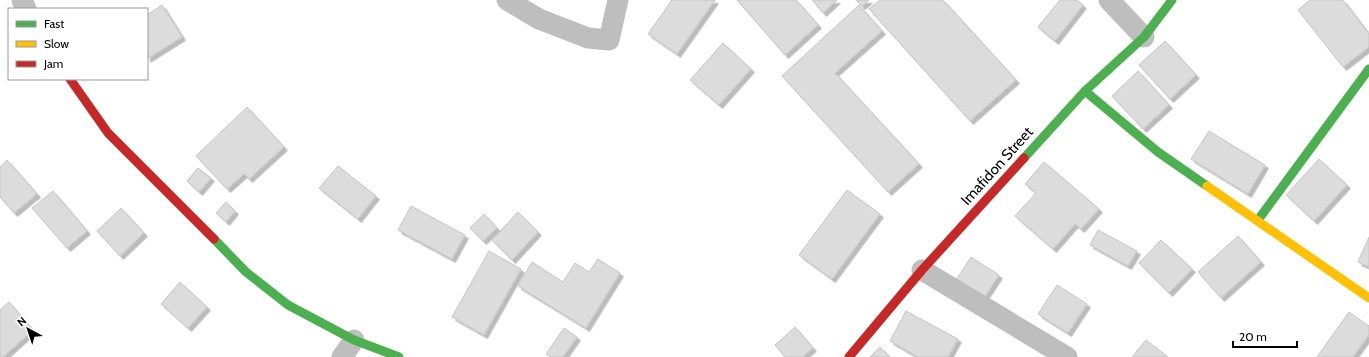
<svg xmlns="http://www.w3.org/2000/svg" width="1369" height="357" viewBox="0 0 1369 357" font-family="Cabin,sans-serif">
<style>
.building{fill:#dcdcdc;stroke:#c5c5c5;filter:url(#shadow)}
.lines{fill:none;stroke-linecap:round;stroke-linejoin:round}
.street{stroke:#bebebe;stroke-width:21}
.fast{stroke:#4caf50;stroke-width:9}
.slow{stroke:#ffc107;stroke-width:9}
.jam{stroke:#c62828;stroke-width:9}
.labels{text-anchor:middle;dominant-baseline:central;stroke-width:4;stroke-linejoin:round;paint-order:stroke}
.street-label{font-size:15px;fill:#000;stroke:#fff}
</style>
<defs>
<filter id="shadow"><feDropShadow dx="3.5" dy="3.5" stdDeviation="0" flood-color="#0004"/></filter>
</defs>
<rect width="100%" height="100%" fill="#fff"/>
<path class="building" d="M672,0h43l-38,54 -29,-20z
M737,0h59l22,25 -33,30z
M812,0h25l-14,13z
M856,0h13l-7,6z
M880,0h63l73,80 -46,41 -101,-112z
M1060,0h17l6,5 -28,36 -17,-14z
M1310,0h33l26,34v13l-26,20 -45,-57z
M162,5l20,32 -35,22v-44z
M859,5l23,26 -47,42 84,91 -31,28 -106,-116z
M1165,41l31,34 -26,24 -31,-34z
M723,43l28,26 -32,36 -29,-25z
M1138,71l31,34 -26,24 -31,-33z
M247,107l37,40 -35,32 -5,-5 -17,15 -31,-33z
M1209,131l56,34 -17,29 -57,-35z
M1319,159l28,26 -33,36 -28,-26z
M7,160l30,34 -23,19 -14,-16v-30z
M1044,162l55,47 -18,20 -6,-5 -22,25 -38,-33 21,-23 -11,-9z
M338,166l38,30 -18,23 -39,-31z
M198,168l13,10 -12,14 -12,-11z
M847,190l33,24 -48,65 -33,-24z
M53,191l34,40 -20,17 -35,-40z
M226,202l9,9 -9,11 -10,-9z
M411,206l54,29 -13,24 -54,-29z
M121,208l23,25 -24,23 -23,-25z
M518,212l20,20 -26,28 -20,-20z
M484,214l13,14 -14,13 -13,-13z
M1098,230l39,21 -9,15 -38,-21z
M1238,236l23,26 -40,36 -23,-26z
M1369,237v30l-11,-5z
M1161,240l31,29 -23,24 -30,-30z
M489,251l32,18 -37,66 -32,-18z
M971,257l28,18 -17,26 -28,-18z
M598,259l22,14 -34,55 -68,-42 14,-24 31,20 12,-19 14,9z
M180,282l27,25 -19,21 -27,-24z
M1057,285l30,19 -19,29 -30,-19z
M9,302l24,28 -30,27h-3v-47z
M906,311l52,28 -10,18h-30l-28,-16z
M1349,312l20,14v9l-16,22h-36z
M795,327l18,21 -11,9h-17l-10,-12z
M564,328l13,9 -14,20h-12l-5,-3z
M1146,340l22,17h-36z
M880,347l10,10h-20z"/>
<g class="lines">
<path class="street" d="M22,0l4,9
M507,0l32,19 49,19 21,2 9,-40
M1109,0l35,37
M922,270l145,87
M342,357l12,-17"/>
<path class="fast" d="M1085,91l73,61 49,34
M1024,158l61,-67 59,-54 28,-37
M1258,220l111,-151
M214,239l32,33 42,33 66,35 45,17"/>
<path class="slow" d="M1207,186l162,112"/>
<path class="jam" d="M70,79l38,54 106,106
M849,357l73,-87 102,-112"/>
</g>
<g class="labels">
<g class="street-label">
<text transform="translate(997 166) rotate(-48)">Imafidon Street</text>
</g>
</g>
<rect x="8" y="8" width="140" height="72" fill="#ffffff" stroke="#999999"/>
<rect x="16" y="21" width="20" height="6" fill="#4caf50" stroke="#999999"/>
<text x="44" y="28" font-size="12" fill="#000000">Fast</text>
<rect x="16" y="41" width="20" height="6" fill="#ffc107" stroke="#999999"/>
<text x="44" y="48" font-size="12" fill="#000000">Slow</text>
<rect x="16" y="61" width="20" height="6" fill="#c62828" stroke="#999999"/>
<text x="44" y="68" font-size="12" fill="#000000">Jam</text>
<g transform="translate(28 329) rotate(320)" stroke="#ffffff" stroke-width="3" paint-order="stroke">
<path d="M0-3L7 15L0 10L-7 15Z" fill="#000000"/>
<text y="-6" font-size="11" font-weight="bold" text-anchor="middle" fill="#000000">N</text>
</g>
<path d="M1233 341v6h64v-6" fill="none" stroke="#000000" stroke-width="2"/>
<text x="1239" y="341" font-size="12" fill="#000000" stroke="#ffffff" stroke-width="3" paint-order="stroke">20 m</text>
</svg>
